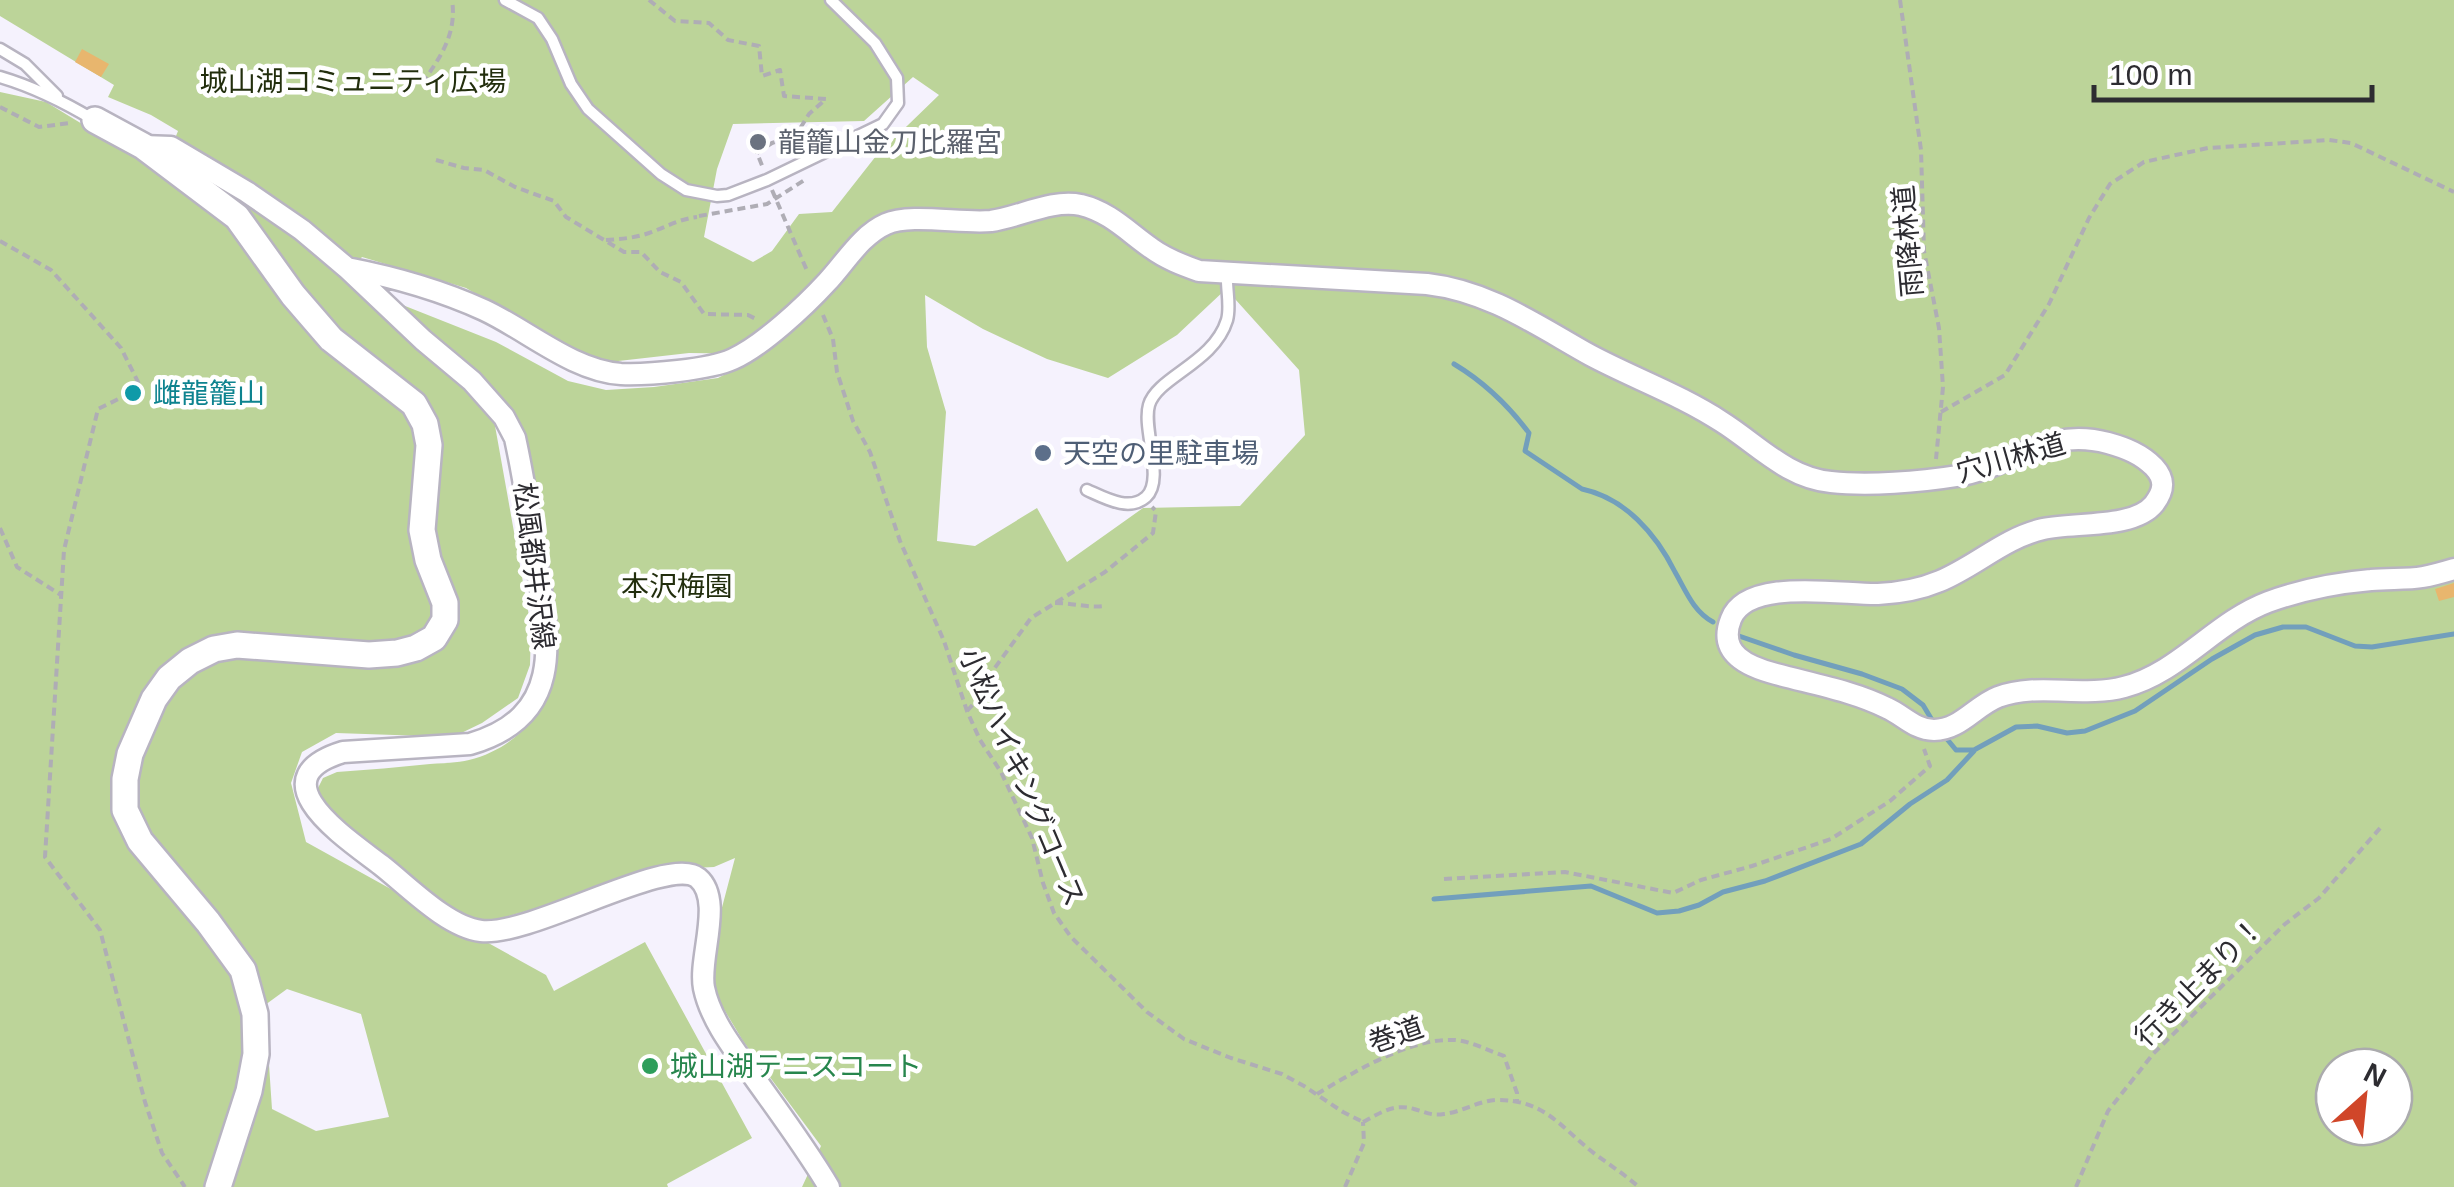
<svg xmlns="http://www.w3.org/2000/svg" width="2454" height="1187" viewBox="0 0 2454 1187" font-family="Arial,'Noto Sans JP',sans-serif">
<style>
.green{fill:#bcd499;fill-rule:evenodd}
.lines{fill:none;stroke-linecap:round;stroke-linejoin:round}
.stream{stroke:#729fbc;stroke-width:5}
.building{fill:#e8b66e}
.service-casing{stroke:#b8b4c1;stroke-width:15}
.minor-casing{stroke:#b8b4c1;stroke-width:25}
.tertiary-casing{stroke:#b8b4c1;stroke-width:30}
.path{stroke:#afadb5;stroke-width:4;stroke-dasharray:8 5;stroke-linecap:butt}
.service{stroke:#fff;stroke-width:10}
.minor{stroke:#fff;stroke-width:20}
.tertiary{stroke:#fff;stroke-width:25}
.worship-dot{fill:#6b7280;stroke:#fff;stroke-width:4}
.culture-dot{fill:#0f9aa8;stroke:#fff;stroke-width:4}
.service-dot{fill:#5c6f8a;stroke:#fff;stroke-width:4}
.leisure-dot{fill:#2e9e5b;stroke:#fff;stroke-width:4}
.labels{text-anchor:middle;dominant-baseline:central;stroke-width:9;stroke-linejoin:round;paint-order:stroke}
.park-label{font-size:28px;fill:#222e0d;stroke:#fff}
.worship-label{font-size:28px;fill:#5b616d;stroke:#fff;text-anchor:start}
.street-label{font-size:28px;fill:#2d2c31;stroke:#fff}
.culture-label{font-size:28px;fill:#0d838f;stroke:#fff;text-anchor:start}
.service-label{font-size:28px;fill:#4e5e75;stroke:#fff;text-anchor:start}
.leisure-label{font-size:28px;fill:#27864d;stroke:#fff;text-anchor:start}
</style>
<rect width="100%" height="100%" fill="#f5f2fd"/>
<path class="green" d="M0,0h2454v1187h-1652l19,-41 -78,-105 -24,-40 -9,-22 4,-41 21,-80 -21,9 -41,2 -185,53 -29,-5 -125,-87 -18,-30 2,-12 5,-10 14,-6c31,-2 62,-5 93,-8 13,-1 27,-1 39,-4 59,-14 95,-71 88,-130l-33,-195 -10,-24 -17,-19 -107,-92 106,42 72,39 38,9 48,-3 64,-9 46,-24 -75,-1 -97,11 -126,-76 -104,-31 -19,22 149,130 39,218 -1,38 -12,33 -36,25 -29,14 -117,-4 -34,19 -11,31 15,59 240,133 8,16 91,-49 107,196 -85,46 1,3h-668v-1095l46,10 69,42 53,12 10,-25 -27,-16 -43,-18 6,-12 -114,-69zM913,77l26,18 -63,61 -44,56 -33,2 -27,37 -19,11 -49,-25 13,-68 16,-45 131,-3zM1226,289l73,81 6,65 -65,71 -97,2 -76,54 -30,-54 -62,38 -38,-5 9,-129 -19,-65 -2,-52 58,34 64,30 61,19 69,-43zM287,989l74,25 28,103 -73,14 -44,-22 -7,-104zM2334,1067h60v60h-60z"/>
<g class="lines">
<path class="stream" d="M1454,364c30,18 54,41 75,69l-4,18 57,38c43,9 74,45 93,83 11,19 18,39 38,50
M1739,636l55,19 68,19 40,15 21,16 12,20
M1942,733l14,17h18l42,-23 21,-1 30,7 18,-2 50,-20 77,-52 43,-24 28,-8h23l49,19 17,1 82,-13
M1434,899l157,-13 66,27 22,-2 20,-6 24,-13 42,-11 96,-37 49,-40 37,-24 27,-29"/>
</g>
<path class="building" d="M82,49l27,15 -8,13 -26,-15z
M2454,583v14l-15,4 -4,-12z"/>
<g class="lines">
<defs>
<path id="service" d="M505,0l33,18 14,21 19,45 17,25 73,65 25,16 31,6 11,-1 39,-15 116,-56 15,-21 -1,-25 -22,-35 -44,-43
M0,49l25,15 32,32
M0,77c34,10 64,25 94,43
M1087,490c18,8 42,22 59,7 19,-17 -4,-68 3,-92 8,-28 65,-42 78,-85 4,-14 -1,-31 0,-46"/>
<path id="minor" d="M143,146l28,1 76,45 55,38 45,38 76,72 49,41 32,36 11,21c9,41 15,81 21,122 13,78 31,156 -66,184l-127,8c-88,27 3,86 38,113 27,21 66,62 100,66 49,6 189,-77 217,-53 26,22 0,80 6,110 7,34 33,65 52,92 25,35 51,70 73,107
M347,268c47,9 93,22 137,42 43,20 89,61 137,64 27,1 88,-4 112,-15 29,-13 72,-53 94,-77 18,-19 34,-47 59,-58 24,-11 76,0 105,-3 29,-4 60,-22 90,-16 29,7 47,27 70,43 15,11 31,17 48,23l228,13c62,7 111,42 163,71 43,23 91,40 132,67 35,22 65,56 109,60 37,4 89,0 126,-6 56,-9 88,-50 151,-33 18,5 33,11 46,24 12,13 10,24 0,37 -20,25 -81,18 -111,25 -39,9 -67,37 -103,52 -19,8 -41,12 -62,13 -36,1 -131,-17 -147,25 -14,35 18,48 45,55 37,10 77,17 111,34 16,7 28,22 47,22 26,0 41,-24 64,-33 40,-15 85,1 126,-10 55,-14 91,-65 144,-85 33,-12 68,-19 103,-22 17,-2 35,0 52,-3 11,-2 21,-5 31,-8"/>
<path id="tertiary" d="M95,120l48,26 94,71 56,78 38,44 83,65 11,20 4,21 -7,85 6,30 17,43v17l-11,18 -18,10 -19,5 -28,2 -132,-10 -23,4 -24,12 -21,17 -15,21 -24,55 -5,25v31l15,31 68,81 35,48 12,44 1,40 -7,37 -31,96"/>
</defs>
<use href="#service" class="service-casing"/>
<use href="#minor" class="minor-casing"/>
<use href="#tertiary" class="tertiary-casing"/>
<path class="path" d="M649,0l26,21 34,2 19,17 31,6 3,30 18,-6 4,26 42,3 -17,15 -13,21 -24,8 -15,10 6,15
M1900,0l21,150 3,101 15,77 4,59 -7,72
M422,83c19,-26 35,-50 30,-83
M0,107l39,20 31,-4
M436,160l28,8 20,2 31,17 39,14 12,16 58,35h17l19,20 21,10 23,32 44,1 10,5
M772,190l36,83
M699,216l68,-12 39,-25
M606,240c15,-1 29,-2 43,-7 17,-6 30,-14 48,-16
M0,241l51,29 70,78 20,40 -43,21 -34,141 -19,307 55,73 45,172 17,51 23,34
M823,315l10,24 4,33 16,49 17,31 30,89 44,100 23,70 13,29 21,32 31,66 11,45 11,30 17,24 76,75 37,27 47,19 51,16 22,12 39,26 20,10
M1941,412l64,-37 44,-71 40,-86 21,-34 34,-22 64,-14 121,-8 22,3 103,49
M0,528l17,39 44,28
M1055,603c17,0 33,5 50,3
M967,711l11,-12 16,-30 37,-51 74,-46 48,-39 3,-22 -4,-4
M1444,879l121,-7 108,21 28,-13 51,-14 79,-27 59,-38 40,-35 -6,-17
M1317,1094c35,-21 93,-56 136,-54 16,0 36,11 51,16l13,37v9
M1363,1122c17,-9 31,-19 51,-13 11,3 17,7 30,5 18,-2 34,-13 52,-14 49,-1 65,28 99,54 15,11 30,21 44,33
M1345,1187l19,-44 -1,-21
M2076,1187l32,-76 45,-57 132,-130 34,-26 62,-71"/>
<use href="#service" class="service"/>
<use href="#minor" class="minor"/>
<use href="#tertiary" class="tertiary"/>
</g>
<circle class="worship-dot" cx="758" cy="142" r="10"/>
<circle class="culture-dot" cx="133" cy="393" r="10"/>
<circle class="service-dot" cx="1043" cy="453" r="10"/>
<circle class="leisure-dot" cx="650" cy="1066" r="10"/>
<g class="labels">
<g class="park-label">
<text x="353" y="81">城山湖コミュニティ広場</text>
<text x="677" y="586">本沢梅園</text>
</g>
<g class="worship-label">
<text x="778" y="142">龍籠山金刀比羅宮</text>
</g>
<g class="street-label">
<text transform="translate(1908 241) rotate(-95)">雨降林道</text>
<text transform="translate(2011 458) rotate(-16)">穴川林道</text>
<text transform="translate(534 566) rotate(83)">松風都井沢線</text>
<text transform="translate(1022 777) rotate(67)">小松ハイキングコース</text>
<text transform="translate(2199 982) rotate(-45)">行き止まり！</text>
<text transform="translate(1396 1035) rotate(-19)">巻道</text>
</g>
<g class="culture-label">
<text x="153" y="393">雌龍籠山</text>
</g>
<g class="service-label">
<text x="1063" y="453">天空の里駐車場</text>
</g>
<g class="leisure-label">
<text x="670" y="1066">城山湖テニスコート</text>
</g>
</g>
<g transform="translate(2364 1097) rotate(27)"><circle r="48" fill="#ffffff" stroke="#ababad" stroke-width="2.5"/>
<path d="M0-8L18 38L0 25L-18 38Z" fill="#d04629"/>
<text y="-15" font-size="28" font-weight="bold" text-anchor="middle" fill="#2d2c31">N</text>
</g>
<path d="M2094 85v15h278v-15" fill="none" stroke="#2d2c31" stroke-width="5"/>
<text x="2109" y="85" font-size="30" fill="#2d2c31" stroke="#ffffff" stroke-width="8" paint-order="stroke">100 m</text>
</svg>
